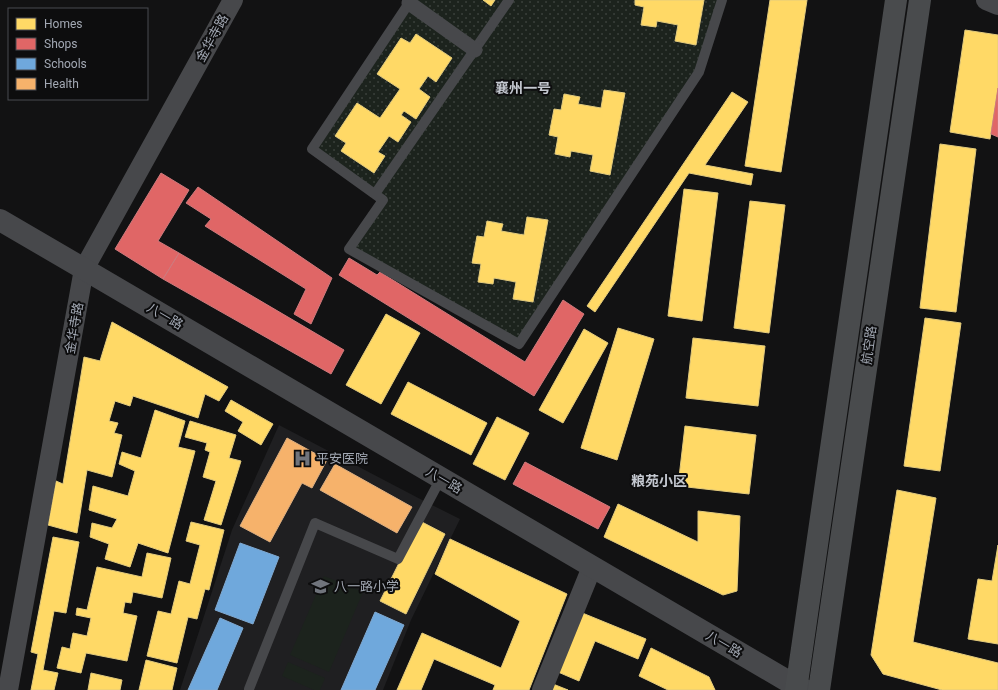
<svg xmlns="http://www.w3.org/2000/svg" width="998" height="690" viewBox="0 0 998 690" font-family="Roboto,'Noto Sans SC',sans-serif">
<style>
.built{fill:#1f1f21}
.grass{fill:url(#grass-dots)}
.garden{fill:#1c231d}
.homes{fill:#ffd966;stroke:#e3cb7d}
.shops{fill:#e06666;stroke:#ce7a7d}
.schools{fill:#6fa8dc;stroke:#7fa8d0}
.health{fill:#f6b26b;stroke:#ddaf81}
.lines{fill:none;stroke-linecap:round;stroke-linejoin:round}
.service{stroke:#47484b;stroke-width:10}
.pedestrian{stroke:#47484b;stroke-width:15}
.minor{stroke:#47484b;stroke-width:20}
.tertiary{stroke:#47484b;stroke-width:22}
.primary{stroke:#494b4d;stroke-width:22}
.labels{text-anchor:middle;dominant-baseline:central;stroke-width:4;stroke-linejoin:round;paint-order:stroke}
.street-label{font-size:13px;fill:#a3a9b4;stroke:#0d0d0e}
.poi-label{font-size:13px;fill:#a3a9b4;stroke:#0d0d0e;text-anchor:start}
.neighbourhood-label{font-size:14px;font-weight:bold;fill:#c4c8d0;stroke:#0d0d0e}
</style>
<defs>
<pattern id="grass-dots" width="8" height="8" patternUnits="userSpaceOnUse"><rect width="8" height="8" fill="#1c231d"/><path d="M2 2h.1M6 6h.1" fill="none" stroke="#3a403b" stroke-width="1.8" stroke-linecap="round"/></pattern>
</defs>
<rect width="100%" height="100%" fill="#121213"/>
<path class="built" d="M279,425l145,76 36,18 -49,101 -28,70h-203l52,-160z"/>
<path class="grass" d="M411,0h311l-22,68 -181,276 -170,-95 33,-49 -70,-51z"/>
<path class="garden" d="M324,576l39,16 -34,80 -39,-17z
M288,662l37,16 -5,12h-6l-32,-14z"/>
<path class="homes" d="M483,0h12l-4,6z
M635,0h69l-8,45 -21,-4 3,-16 -21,-4 -1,6 -15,-2 3,-18 -9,-2z
M770,0h37l-26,172 -36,-6z
M965,30l33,5v53l-8,51 -40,-7z
M416,34l36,24 -16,24 -8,-6 -9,13 11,8 -14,22 -12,-8 -3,4 10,7 -13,20 -9,-6 -11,16 7,4 -11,17 -33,-22 5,-8 -11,-7 22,-33 23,15 20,-29 -23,-15 24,-36 9,5z
M604,90l21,3 -15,82 -20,-4 3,-16 -22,-4 -1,6 -15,-3 3,-17 -9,-2 5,-26 7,1 3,-16 16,3 -2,7 23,4z
M732,92l16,10 -43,63 48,9 -2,11 -62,-12 -94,139 -8,-6z
M940,144l36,5 -20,163 -36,-4z
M684,189l34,4 -16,128 -34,-5z
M750,201l35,4 -16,128 -35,-5z
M527,217l21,3 -15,82 -20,-3 3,-17 -22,-4 -1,6 -15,-2 3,-18 -9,-1 5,-27 7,1 3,-16 16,3 -2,7 23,4z
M386,314l34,19 -39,71 -35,-19z
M925,318l36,5 -21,148 -36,-5z
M112,322l116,65 -9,14 -14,-7 -7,24 -65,-22 -3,10 -15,-5 -6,20 9,2 -4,10 8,2 -10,42 -25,-7 -10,63 -29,-8 8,-44 7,3 21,-127 16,4z
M618,328l36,11 -37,121 -36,-12z
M584,329l24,14 -45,80 -24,-13z
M693,338l72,8 -7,60 -72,-8z
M408,382l79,41 -16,32 -80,-41z
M231,400l42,24 -12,21 -23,-14 5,-9 -18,-11z
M155,410l30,11 -7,26 17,4 -27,102 -30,-10 -8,24 -25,-8 4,-15 -19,-7 2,-14 20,5 5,-9 -28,-9 4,-24 35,10 7,-25 -16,-7 3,-12 19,6z
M497,417l32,16 -24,47 -32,-16z
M190,421l46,14 -7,23 12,3 -20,64 -17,-5 12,-39 -13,-4 7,-25 -5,-2 2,-7 -22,-6z
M685,426l71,9 -7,59 -71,-8z
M897,490l39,8 -23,144 85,21v27h-56l-59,-16 -12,-19z
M618,504l80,38v-31l42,5 -3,75 -14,4 -119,-58z
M420,521l25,13 -39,80 -26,-13z
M191,522l33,8 -15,60 -4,-1 -8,30 -9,-2 -11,46 -30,-7 11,-45 13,3 8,-33 11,3 10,-39 -14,-4z
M53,537l26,5 -13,71 -12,-2 -11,59 15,3 -4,17h-23l7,-36 -7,-2z
M450,539l117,55 -38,96h-36l2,-5 -61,-26 -13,31h-24l25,-57 79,35 19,-47 -85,-47z
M998,545v99l-30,-5 10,-60 14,2z
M147,553l24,5 -9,40 -29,-6 -2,11 -6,-1 -2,11 14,3 -10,45 -41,-8 -5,20 -24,-5 5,-21 8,2 3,-16 14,3 4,-18 -15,-3 1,-7 10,2 10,-43 45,10z
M575,610l71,29 -8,20 -43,-18 -16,40 -28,-12z
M651,648l58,29 6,13h-47l-29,-14z
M146,660l31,8 -5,22h-33z
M91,673l31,7 -2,10h-32z
M553,684l15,6h-17z"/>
<path class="shops" d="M998,88v49l-7,-3z
M161,173l28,17 -31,51 21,12 -16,26 -48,-30z
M198,187l134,91 -21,46 -17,-10 12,-25 -101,-63 6,-7 -25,-16z
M179,253l165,97 -13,24 -168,-95z
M349,258l28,17 3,-3 145,90 38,-62 21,14 -50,82 -195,-121z
M525,462l85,45 -12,22 -85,-45z"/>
<path class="schools" d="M240,543l39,14 -26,67 -38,-14z
M375,612l29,13 -29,65h-34z
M220,618l23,10 -26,62h-29z"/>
<path class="health" d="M287,438l40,22 -15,28 -10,-5 -32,59 -30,-16z
M335,464l77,43 -15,26 -77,-43z"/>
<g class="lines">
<path class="service" d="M411,0l-99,149 71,51 -34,49 170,95 180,-272 23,-72
M375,194l134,-194
M249,689l66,-166 83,36 43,-81"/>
<path class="pedestrian" d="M409,3l66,47"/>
<path class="minor" d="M986,0l12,5
M8,690l76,-421 149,-269
M542,690l50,-123"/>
<path class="tertiary" d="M0,220l84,49 712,417 9,4"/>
<path class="primary" d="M796,690l100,-690
M819,690l101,-690"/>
</g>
<defs>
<symbol id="hospital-bare" viewBox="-9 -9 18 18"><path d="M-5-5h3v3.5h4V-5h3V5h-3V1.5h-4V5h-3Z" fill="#70747c" stroke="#0d0d0e" stroke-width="2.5" paint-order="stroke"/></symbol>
<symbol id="school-bare" viewBox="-9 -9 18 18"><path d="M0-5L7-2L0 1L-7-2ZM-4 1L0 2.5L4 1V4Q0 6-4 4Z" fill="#70747c" stroke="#0d0d0e" stroke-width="2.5" paint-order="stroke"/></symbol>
</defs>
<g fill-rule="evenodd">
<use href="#hospital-bare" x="290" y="446" width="25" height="25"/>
<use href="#school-bare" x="308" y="574" width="25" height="25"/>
</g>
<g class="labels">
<g class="street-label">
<text transform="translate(212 38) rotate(-61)">金华寺路</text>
<text transform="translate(165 316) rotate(30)">八一路</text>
<text transform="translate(74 328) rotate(-80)">金华寺路</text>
<text transform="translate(869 345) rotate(-82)">航空路</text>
<text transform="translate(444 480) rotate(30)">八一路</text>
<text transform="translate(724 644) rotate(30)">八一路</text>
</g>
<g class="poi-label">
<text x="316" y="458">平安医院</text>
<text x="334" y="586">八一路小学</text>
</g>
<g class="neighbourhood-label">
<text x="523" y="88">襄州一号</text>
<text x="659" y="481">粮苑小区</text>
</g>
</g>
<rect x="8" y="8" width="140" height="92" fill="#0d0d0e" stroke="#494b50"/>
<rect x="16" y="18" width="20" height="12" fill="#ffd966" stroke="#494b50"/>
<text x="44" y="28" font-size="12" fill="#a3a9b4">Homes</text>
<rect x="16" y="38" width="20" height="12" fill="#e06666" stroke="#494b50"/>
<text x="44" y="48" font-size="12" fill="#a3a9b4">Shops</text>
<rect x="16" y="58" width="20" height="12" fill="#6fa8dc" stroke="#494b50"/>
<text x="44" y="68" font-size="12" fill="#a3a9b4">Schools</text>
<rect x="16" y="78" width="20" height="12" fill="#f6b26b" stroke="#494b50"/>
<text x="44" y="88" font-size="12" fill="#a3a9b4">Health</text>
</svg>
